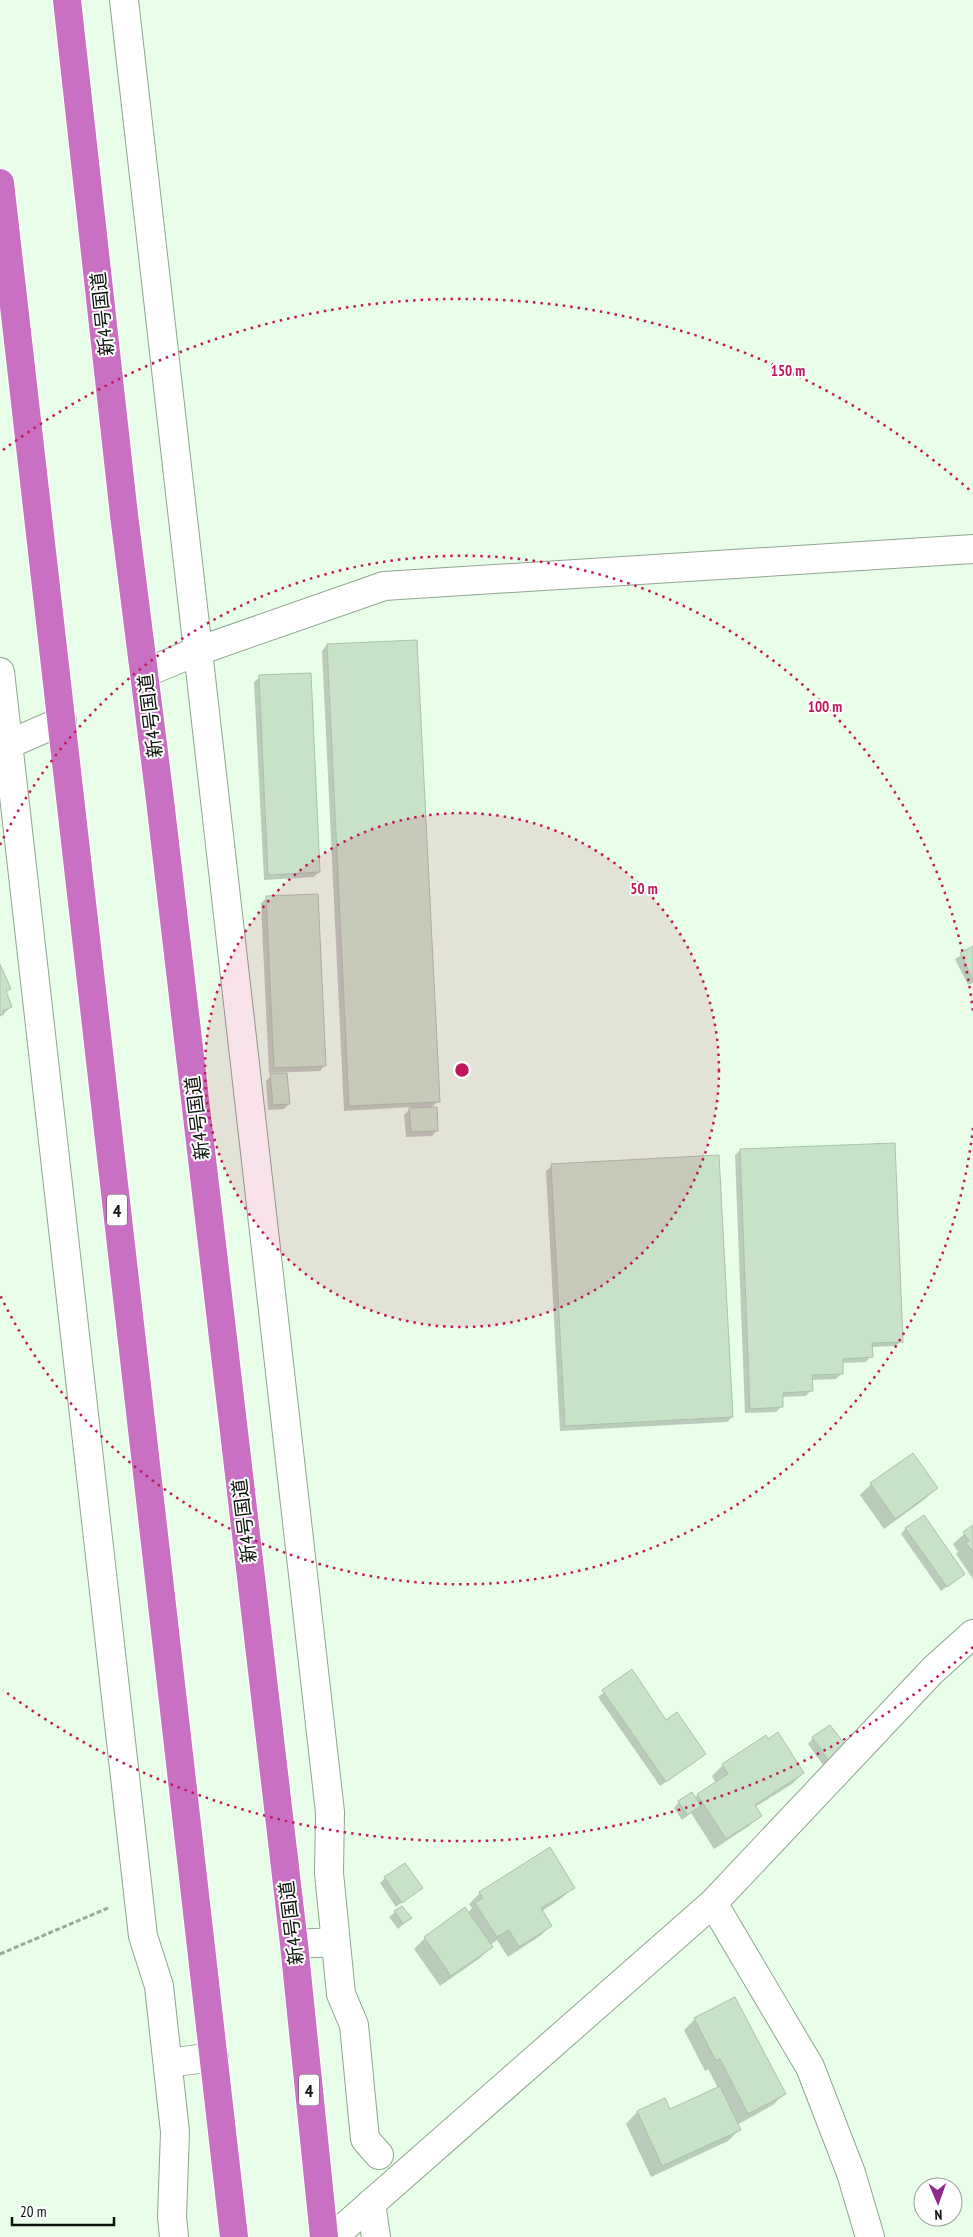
<svg xmlns="http://www.w3.org/2000/svg" width="973" height="2237" viewBox="0 0 973 2237" font-family="'PT Sans Narrow','Noto Sans JP',sans-serif">
<style>
.shadow{fill:#0003}
.building{fill:#c8e2c7;stroke:#acc1ab}
.lines{fill:none;stroke-linecap:round;stroke-linejoin:round}
.street-casing{stroke:#90a590;stroke-width:30}
.highway-casing{stroke:#fff;stroke-width:30}
.path{stroke:#9a9;stroke-width:3;stroke-dasharray:5 2.5;stroke-linecap:butt}
.street{stroke:#fff;stroke-width:28}
.highway{stroke:#c970c2;stroke-width:28}
.ring{fill:none;stroke:#c2185b;stroke-width:2.5;stroke-dasharray:2.5 5}
.labels{text-anchor:middle;dominant-baseline:central;stroke-width:4;stroke-linejoin:round;paint-order:stroke}
.shield{fill:#fff;stroke:#545954;stroke-width:1}
.shield-label{font-size:18px;font-weight:bold;fill:#0a120a}
.street-label{font-size:19px;fill:#0a120a;stroke:#fff}
.centre{fill:#c2185b;stroke:#fff;stroke-width:2.5}
.ring-label{font-size:15px;text-anchor:middle;font-weight:bold;fill:#c2185b;stroke:#fff;stroke-width:4;stroke-linejoin:round;paint-order:stroke}
</style>
<rect width="100%" height="100%" fill="#e8fee8"/>
<path class="shadow" d="M327,645l111,456 -7,7 6,22 -5,6 -26,1 -2,-22 8,-8 -68,4 -22,-460z
M260,677l59,195 -5,5 -50,3 -10,-198z
M267,897l58,168 -5,6 -51,2 -8,-170z
M973,948v35l-5,2 -13,-26z
M0,967l9,22 -4,4 6,14 -11,10z
M271,1076l18,28 -5,5 -16,1 -2,-29z
M740,1150l161,191 -5,5 -25,1v9l-5,6 -25,1 1,10 -6,6 -25,1v10l-5,6 -25,1 1,9 -6,6 -31,1 -10,-258z
M552,1166l180,251 -5,5 -167,9 -14,-260z
M871,1484l65,4 -11,11 -41,30 -24,-34z
M973,1526v53l-17,-25 2,-2 -5,-8z
M906,1528l57,46 -22,17 -40,-57z
M632,1671l34,50 33,38 -39,27 -62,-89z
M766,1737l37,36 -11,11 -37,23 5,8 -11,11 -35,23 -23,-36 -9,7 -8,-12 5,-6 15,-4 22,-15 -4,-7 11,-11z
M813,1738l27,15 -17,12 -15,-21z
M385,1878l36,10 -25,19 -16,-24z
M573,1887l-11,11 -20,13 9,14 -11,11 -32,21 -11,-17 -7,5 1,2 -11,11 -40,28 -26,-37 11,-11 43,-25 4,-5 -3,-4 11,-11z
M402,1907l8,11 -12,11 -9,-12z
M695,2019l89,75 -11,11 -36,20 2,5 -11,11 -77,36 -25,-53 11,-12 27,-12 5,11 49,-23 -10,-19 -3,2 -21,-41z"/>
<path class="building" d="M417,640l23,462 -91,4 -22,-462z
M311,673l9,199 -52,3 -9,-200z
M318,894l8,172 -52,2 -8,-172z
M973,946v33l-13,-26z
M0,964l11,25 -5,2 6,16 -10,4 2,3 -4,1z
M287,1073l3,31 -17,1 -3,-31z
M437,1107l1,24 -27,1 -2,-24z
M895,1143l8,199 -31,1 1,14 -30,2v15l-31,1 1,16 -30,2v14l-33,2 -10,-260z
M719,1155l14,262 -168,9 -14,-262z
M913,1453l25,35 -43,31 -25,-36z
M924,1515l41,59 -18,13 -42,-59z
M973,1525v27l-7,-9 3,-2 -6,-9z
M632,1669l34,51 11,-8 29,42 -40,28 -64,-92z
M830,1725l17,22 -18,14 -17,-24z
M778,1732l26,41 -49,32 7,11 -36,23 -29,-45 31,-20 -6,-10 44,-29 2,4z
M692,1792l9,14 -14,9 -9,-14z
M550,1847l25,41 -34,20 11,18 -33,21 -10,-17 -12,7 -22,-34 8,-5 -4,-6z
M405,1863l18,25 -21,15 -18,-26z
M402,1906l10,12 -9,6 -9,-13z
M465,1907l28,40 -42,29 -27,-39z
M735,1997l51,97 -38,20 -28,-55 -4,2 -22,-43z
M720,2086l21,44 -79,36 -25,-55 28,-13 5,11z"/>
<g class="lines">
<defs>
<path id="street" d="M124,0l206,1812 -1,61 12,121 13,31 11,114 14,16
M0,672l143,1264 16,50 16,146 -3,85 2,20
M145,673l53,-22 186,-65 589,-37
M0,748l62,-27
M713,1903l97,164 41,106 19,64
M294,1944l42,-2
M168,2063l46,-6
M371,2203l5,34
M333,2237l380,-334 220,-233 40,-36"/>
<path id="highway" d="M67,0l57,515 35,277 135,1152 30,293
M0,183l234,2054"/>
</defs>
<use href="#street" class="street-casing"/>
<use href="#highway" class="highway-casing"/>
<path class="path" d="M0,1954l108,-46"/>
<use href="#street" class="street"/>
<use href="#highway" class="highway"/>
</g>
<circle cx="462" cy="1070" r="257" fill="#c2185b" fill-opacity=".12"/>
<g class="ring">
<circle cx="462" cy="1070" r="257"/>
<path d="M973 1128A514 514 0 0 1 0 1295M0 845A514 514 0 0 1 973 1012"/>
<path d="M973 1647A771 771 0 0 1 3 1690M3 450A771 771 0 0 1 973 493"/>
</g>
<g class="labels">
<g class="shield">
<rect x="107" y="1194.5" width="20" height="31" rx="4"/>
<rect x="299" y="2074.5" width="20" height="31" rx="4"/>
</g>
<g class="shield-label">
<text x="117" y="1210">4</text>
<text x="309" y="2090">4</text>
</g>
<g class="street-label">
<text transform="translate(102 314) rotate(-96)">新4号国道</text>
<text transform="translate(150 716) rotate(-97)">新4号国道</text>
<text transform="translate(197 1118) rotate(-97)">新4号国道</text>
<text transform="translate(244 1521) rotate(-97)">新4号国道</text>
<text transform="translate(291 1923) rotate(-97)">新4号国道</text>
</g>
</g>
<circle cx="462" cy="1070" r="8" class="centre"/>
<g class="ring-label">
<text x="788" y="376">150 m</text>
<text x="825" y="712">100 m</text>
<text x="644" y="894">50 m</text>
</g>
<g transform="translate(938 2202) rotate(178)"><circle r="24" fill="#ffffff" stroke="#9da09d"/>
<path d="M0-4L9 19L0 12L-9 19Z" fill="#91288c"/>
<text y="-8" font-size="14" font-weight="bold" text-anchor="middle" fill="#0a120a">N</text>
</g>
<path d="M12 2217v8h102v-8" fill="none" stroke="#0a120a" stroke-width="2.5"/>
<text x="20" y="2217" font-size="15" fill="#0a120a" stroke="#ffffff" stroke-width="4" paint-order="stroke">20 m</text>
</svg>
